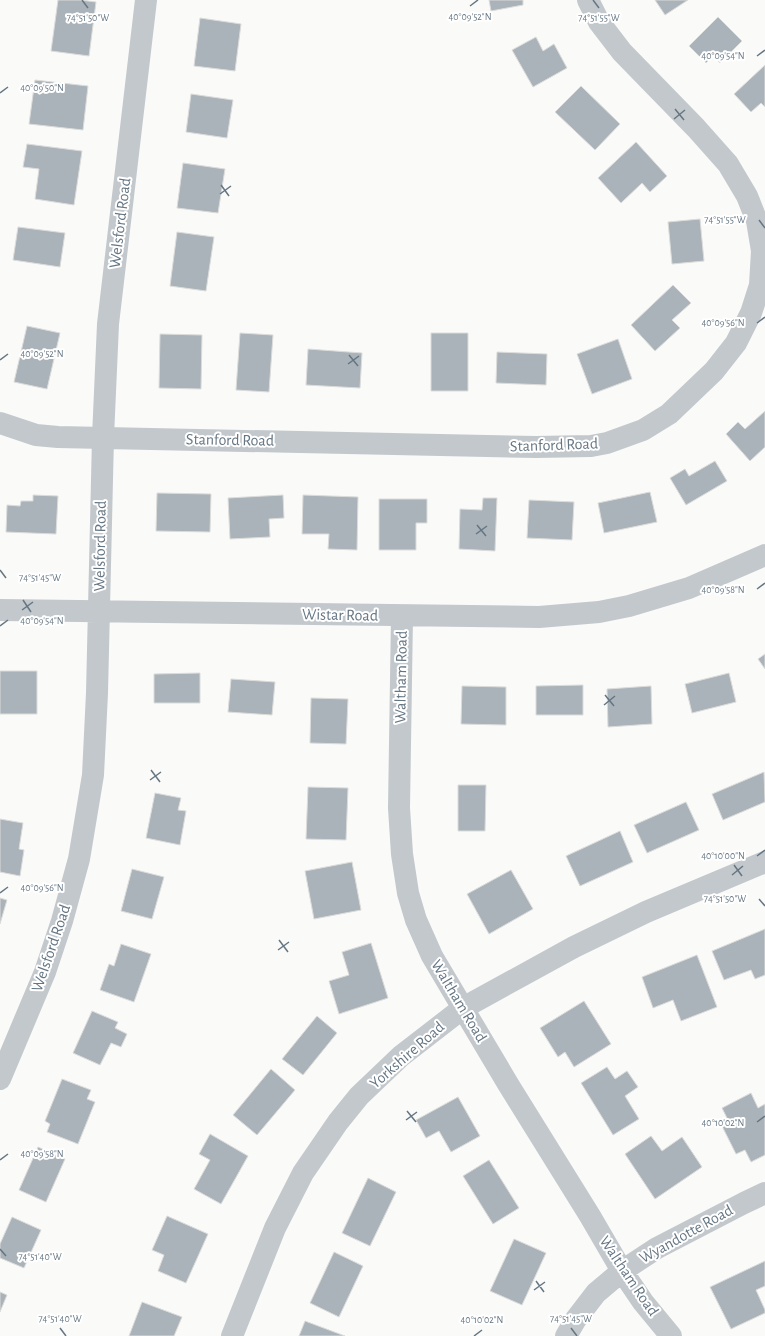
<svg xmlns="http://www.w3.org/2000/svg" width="765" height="1336" viewBox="0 0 765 1336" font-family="'Alegreya Sans',sans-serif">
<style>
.building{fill:#aab3b9;stroke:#dcdcda}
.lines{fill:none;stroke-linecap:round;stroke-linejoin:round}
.minor{stroke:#c3c8cc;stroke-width:22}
.ticks{fill:none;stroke:#657683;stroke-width:1.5}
.labels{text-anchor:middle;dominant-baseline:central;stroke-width:4;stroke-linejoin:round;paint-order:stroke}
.street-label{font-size:16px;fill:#657683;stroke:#fff}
.ticks-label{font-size:10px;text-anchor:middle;fill:#657683;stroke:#fff;stroke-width:4;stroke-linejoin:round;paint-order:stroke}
</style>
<rect width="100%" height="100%" fill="#fafaf8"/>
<path class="building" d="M58,0h22l16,2 -7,54 -38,-5z
M489,0h34v5l-32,6z
M655,0h33l-23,15z
M718,17l24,24 -22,22 -7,-7 -7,7 -17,-17z
M200,18l41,6 -6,47 -41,-5z
M536,37l7,14 11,-7 13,24 -34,19 -21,-37z
M765,65v42l-4,-4 -10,9 -17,-18z
M35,80l53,6 -5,44 -54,-6z
M581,86l39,38 -25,26 -40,-38z
M191,94l42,6 -6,38 -41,-6z
M636,142l31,34 -17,16 -8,-9 -21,20 -23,-25z
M27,144l55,7 -8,54 -39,-6 4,-30 -16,-2z
M183,163l42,6 -7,44 -41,-5z
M700,219l4,42 -32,3 -4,-42z
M18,227l47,6 -5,34 -47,-7z
M177,232l37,5 -8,54 -36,-5z
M673,285l18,18 -19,17 8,8 -25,23 -24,-26z
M27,326l33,7 -13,56 -33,-7z
M240,333l33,2 -4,57 -33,-2z
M431,333h37v58h-37z
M160,334l42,1 -1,54 -42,-1z
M618,339l14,40 -40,15 -15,-40z
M308,349l54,4 -2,35 -54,-3z
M497,352l50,2 -1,31 -50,-2z
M765,411v36l-15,14 -24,-27 12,-12 7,7z
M715,461l12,20 -41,24 -16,-27 15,-9 4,7z
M650,492l7,30 -53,11 -6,-30z
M157,493l54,1 -1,38 -54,-1z
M33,495l25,1 -2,38 -50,-2 1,-27 13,1 1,-5h12z
M283,495l1,23 -15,1 1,18 -40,2 -2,-41z
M303,495l55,2 -1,53 -29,-1 1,-15h-27z
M483,498h14l-2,53 -36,-2 1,-40 22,1z
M379,499h48v24h-11v27h-37z
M529,500l45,2 -2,38 -45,-2z
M765,654v15l-7,-10z
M0,671h37v43h-37z
M200,673v30h-46v-29z
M729,673l7,29 -44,11 -7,-29z
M231,679l44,3 -3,33 -44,-3z
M583,685v30h-47v-29z
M462,686l44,1v38l-45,-1z
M651,686l1,38 -44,3 -1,-38z
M311,698l37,1 -2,45 -36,-1z
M764,772l1,30 -42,18 -11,-26z
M458,785h28l-1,46h-27z
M308,787l40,1 -2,52 -40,-1z
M155,793l26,5 -3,12 8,1 -6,34 -34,-7z
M686,802l13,28 -52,23 -13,-28z
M0,819l23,4 -4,26 5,1 -4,26 -20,-4z
M620,831l13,31 -53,24 -14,-30z
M352,862l9,48 -47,9 -9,-48z
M132,869l32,8 -12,42 -31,-8z
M511,870l22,39 -44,25 -22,-40z
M0,898l7,2 -7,24z
M765,929v46l-10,4 -4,-9 -27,10 -12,-29z
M371,943l17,55 -49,16 -10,-33 20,-6 -7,-23z
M121,944l30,10 -17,48 -34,-12 9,-26 5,2z
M697,955l20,52 -36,14 -8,-21 -20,8 -11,-31z
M584,1001l27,43 -37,23 -9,-15 -7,5 -18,-29z
M92,1011l26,11 -3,6 12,6 -6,13 -10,-4 -11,22 -27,-12z
M317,1016l20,17 -34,42 -21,-16z
M607,1067l8,12 12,-8 11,16 -13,9 14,23 -26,16 -32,-52z
M271,1069l24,21 -38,45 -24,-20z
M62,1079l29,11 -4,9 8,3 -17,42 -31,-12 3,-8 -5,-3z
M751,1093l7,15 7,-4v51l-14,7 -6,-12 -9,4 -14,-28 7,-4 -7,-14z
M458,1097l22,39 -29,16 -12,-21 -13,7 -10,-18z
M210,1134l38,22 -27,48 -27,-15 16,-29 -11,-6z
M651,1136l11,15 20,-14 20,30 -47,32 -30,-45z
M38,1147l27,12 -19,43 -27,-12z
M489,1160l30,48 -26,16 -30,-48z
M368,1178l28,14 -26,54 -28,-13z
M167,1216l41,18 -22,49 -28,-12 6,-16 -12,-5z
M12,1217l29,13 -17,38 -24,-10v-14z
M514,1239l32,14 -24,52 -32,-14z
M334,1252l29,14 -24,51 -29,-14z
M765,1261v25l-9,4 9,20v3l-34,16 -21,-42z
M0,1292l7,3 -7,17z
M142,1302l40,15 -8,19h-45z
M305,1321l40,15h-46z"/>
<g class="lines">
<path class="minor" d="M0,423l36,12 22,2 478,10 55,-1 16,-3 36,-13 26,-16 45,-43 22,-28 15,-30 9,-28 2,-34 -5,-30 -10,-25 -19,-32 -32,-36 -74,-76 -23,-30 -11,-22
M0,610l539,7 60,-5 30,-6 60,-18 76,-33
M402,616l-3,192 3,46 6,39 8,27 16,36 76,128 82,132 32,55 21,31 28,34
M0,1079l45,-107 17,-51 17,-62 14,-84 4,-82 6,-256 5,-113 38,-324
M232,1336l43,-108 28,-55 35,-51 21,-26 42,-40 62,-48 111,-61 72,-35 119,-50
M566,1336l10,-17 20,-26 26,-22 35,-23 87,-45 21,-10"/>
</g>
<path class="ticks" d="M82,0l6,8M593,0l6,8M470,6l8,-6M757,56l8,-6M0,93l8,-6M675,109l9,11M674,119l11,-9M221,185l8,11M220,194l11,-8M759,220l6,8M757,323l8,-6M349,355l9,11M0,360l8,-6M348,364l11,-8M477,525l9,11M476,534l11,-8M0,570l6,8M757,589l8,-6M23,600l8,12M22,610l11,-8M0,626l8,-6M605,695l9,11M604,705l11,-9M151,770l9,12M150,780l11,-8M757,856l8,-6M734,865l8,11M732,875l11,-9M0,893l8,-6M759,899l6,7M279,940l9,12M278,950l11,-8M407,1111l9,11M406,1120l11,-8M757,1122l8,-6M0,1160l8,-6M0,1249l6,7M536,1281l8,11M534,1290l11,-8M60,1328l6,8M571,1328l6,8M474,1336l8,-6"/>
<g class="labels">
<g class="street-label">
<text transform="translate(120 223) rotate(-83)">Welsford Road</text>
<text transform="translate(230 440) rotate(1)">Stanford Road</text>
<text transform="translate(554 445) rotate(-2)">Stanford Road</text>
<text transform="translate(100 546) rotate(-89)">Welsford Road</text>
<text transform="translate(340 615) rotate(1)">Wistar Road</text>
<text transform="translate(401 677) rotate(-89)">Waltham Road</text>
<text transform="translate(51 948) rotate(-71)">Welsford Road</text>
<text transform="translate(459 1001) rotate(59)">Waltham Road</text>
<text transform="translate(407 1055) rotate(-41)">Yorkshire Road</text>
<text transform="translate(686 1234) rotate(-29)">Wyandotte Road</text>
<text transform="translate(629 1276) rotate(56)">Waltham Road</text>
</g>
</g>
<g class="ticks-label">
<text x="470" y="20">40°09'52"N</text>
<text x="88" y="21">74°51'50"W</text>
<text x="599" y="21">74°51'55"W</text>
<text x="723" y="59">40°09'54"N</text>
<text x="42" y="91">40°09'50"N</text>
<text x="725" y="223">74°51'55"W</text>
<text x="723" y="326">40°09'56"N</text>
<text x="42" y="357">40°09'52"N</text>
<text x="40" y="581">74°51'45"W</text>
<text x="723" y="593">40°09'58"N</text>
<text x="42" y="624">40°09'54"N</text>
<text x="723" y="859">40°10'00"N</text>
<text x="42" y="891">40°09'56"N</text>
<text x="725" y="902">74°51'50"W</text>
<text x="723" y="1126">40°10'02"N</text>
<text x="42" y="1157">40°09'58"N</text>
<text x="40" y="1260">74°51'40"W</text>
<text x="60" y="1322">74°51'40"W</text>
<text x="571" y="1322">74°51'45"W</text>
<text x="482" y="1323">40°10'02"N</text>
</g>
</svg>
